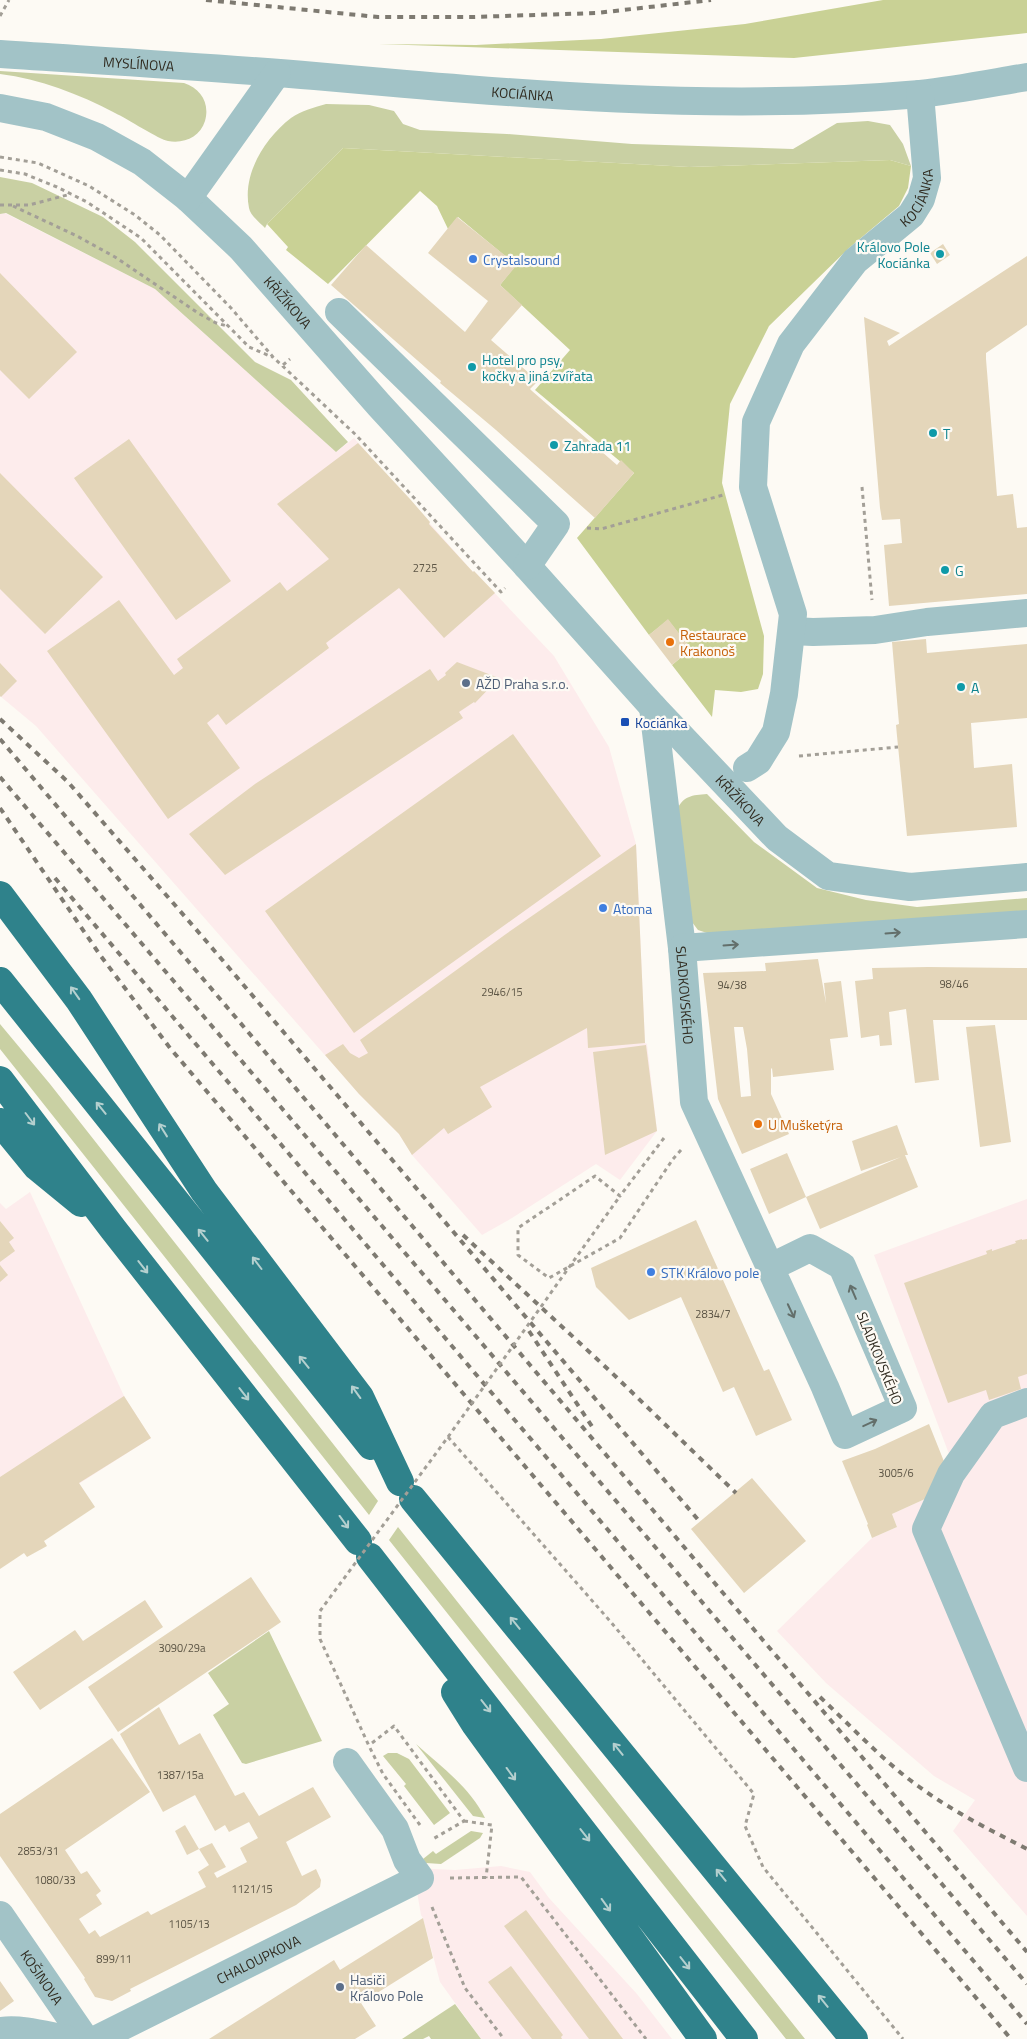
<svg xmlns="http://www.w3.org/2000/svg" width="1027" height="2039" viewBox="0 0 1027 2039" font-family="'Titillium Web',sans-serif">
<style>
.industrial{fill:#fdecec}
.green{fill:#c9d0a3}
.forest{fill:#c9d195}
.building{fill:#e4d6ba;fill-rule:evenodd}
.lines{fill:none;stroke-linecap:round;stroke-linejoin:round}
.path{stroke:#a39f97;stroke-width:3;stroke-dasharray:4 4;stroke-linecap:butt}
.minor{stroke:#a2c3c7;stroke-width:28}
.highway{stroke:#2f828b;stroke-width:28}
.rail{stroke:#7e7a71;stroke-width:4;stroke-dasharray:6 6;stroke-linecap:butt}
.path-bridge{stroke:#a39f97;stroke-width:3;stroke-dasharray:4 4;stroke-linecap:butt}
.oneway{stroke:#636f6b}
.oneway2{stroke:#b5d0cf}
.culture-dot{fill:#0f9aa8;stroke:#fdfaf4;stroke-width:2}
.shop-dot{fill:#3f7fe0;stroke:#fdfaf4;stroke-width:2}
.food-dot{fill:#e8710a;stroke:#fdfaf4;stroke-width:2}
.service-dot{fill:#5c6f8a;stroke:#fdfaf4;stroke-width:2}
.transit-dot{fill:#1a4fb4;stroke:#fdfaf4;stroke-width:2}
.labels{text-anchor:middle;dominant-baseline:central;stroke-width:4.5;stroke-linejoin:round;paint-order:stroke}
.number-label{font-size:11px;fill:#5d5646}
.street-label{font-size:14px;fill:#302b20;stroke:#fdfaf4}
.culture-label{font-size:14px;fill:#0d838f;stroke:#fdfaf4;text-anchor:start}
.shop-label{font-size:14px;fill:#366cbe;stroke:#fdfaf4;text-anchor:start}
.food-label{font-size:14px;fill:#c56008;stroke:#fdfaf4;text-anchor:start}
.service-label{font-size:14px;fill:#4e5e75;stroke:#fdfaf4;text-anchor:start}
.transit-label{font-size:14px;fill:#164399;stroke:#fdfaf4;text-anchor:start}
</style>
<rect width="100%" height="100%" fill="#fdfaf4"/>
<path class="industrial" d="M5,213l150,76 181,163 18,-14 119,134 1,-1 80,85 55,91 27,97 9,199 2,1 10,87 -37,49 -24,-16 -84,54 -30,17 -70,-80 -13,-21 -40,-40 -323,-368 -36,-30v-482z
M30,1192l94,204 27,42 -151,96v-331l6,6z
M1027,1199v717l-74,-85 22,-31 -41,-24 -108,-93 -49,-52 95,-93 25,-11 -5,-13 33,-15 24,-45 -75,-199z
M501,1866l29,6 19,26 88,96 35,45h-191l-41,-57 -17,-64 -2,-3 -8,-47 42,2z"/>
<path class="green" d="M0,71l184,12c17,6 26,20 21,38 -5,16 -21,23 -37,20 -8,-1 -42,-23 -53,-28 -36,-19 -75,-34 -115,-39z
M326,104l43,1 25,6 9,13 17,6 87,4 125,10 161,5 44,-26 31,-2 22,4 13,19 8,22 -21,-6 -201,7 -346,-19 -76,76 -2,4c-5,-5 -15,-13 -16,-20 -7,-34 16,-70 42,-90 10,-7 24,-11 35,-14z
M0,177l32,6 71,34 32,25 120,120 36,18 57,62 -12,10 -181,-163 -149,-76 -6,1z
M707,794l47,48 63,46 49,12 51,7 110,-9v18l-317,18 -12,-4 -9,-12 -12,-108c6,-14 15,-15 30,-16z
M0,1024l50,60 328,417 -9,14 -369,-466z
M398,1527l407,512h-19l-397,-499z
M269,1631l53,110 -76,23 -4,-1 -29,-48 16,-11 -21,-31z
M416,1744c24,22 54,43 69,74l-12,-2z
M388,1753h9l12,6 41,54 -16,12 -30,-39 2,-2 -23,-28z
M471,1831l12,2 -3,5 -39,26 -15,-1 -3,-4 10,-8 3,3z
M455,2004l26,35h-50l-2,-3 -6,3h-21z"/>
<path class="forest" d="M883,0h144v33l-233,25 -415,-14 97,1 125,-6 144,-15z
M343,148l346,19 201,-7 21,6 -3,22 -9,18 -50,42 -80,78 -39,78 -8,79 42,153 -1,38 -5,15 -17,3 -26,-2 -3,27 -40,-52 19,-16 -23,-29 -19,15 -72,-97 57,-65 -99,-83 35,-40 -70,-65 16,-20 -58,-48 -10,12 -11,-23 -17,-15 -92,93 -42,-34 2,-3 -21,-23z"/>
<path class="building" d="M457,217l60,48 -17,20 22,20 -31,35 47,41 -8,8 2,2 85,74 4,-5 13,13 -39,45 -99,-88 -56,-47 1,-2 -110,-96 35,-40 99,87 23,-31 -60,-48z
M943,244l7,11 -13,9 -7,-11z
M1027,256v69l-41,28v6l11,137 16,-2 4,34 10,-1v67l-138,12 -5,-61 18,-2 -2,-24 -18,1 -2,-12 -16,-191 36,16 -13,8 2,5z
M0,273l77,79 -48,47 -29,-29z
M129,439l102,142 -55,39 -102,-142z
M358,443l52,56 20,23 -1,2 44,48 1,-1 21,22 -51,45 -45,-50 -73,55 3,5 -103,77 -8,-11 -11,9 33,45 -72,51 -121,-168 72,-51 55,75 9,-7 -6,-9 103,-77 7,9 42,-32 -52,-55z
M0,473l103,104 -58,57 -45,-45z
M668,619l23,30 -19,16 -23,-30z
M926,639l1,14 100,-9v74l-56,5 3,45 38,-4 5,63 -110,9 -10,-100 -1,-11 3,-1 -7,-82z
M457,662l42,16 -24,25 -1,-1 -15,10 4,6 -238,157 -36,-41 66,-50 175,-115 8,12 8,-6 -1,-2z
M0,663l17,18 -16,16 -1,-1z
M513,734l88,122 -247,177 -89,-122z
M636,844l9,199 -57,5 -1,-20 -107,59 12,20 -44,27 -4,-6 -32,27 -13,-21 -40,-40 -34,-39 18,-11 7,9 9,5 9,-5 -8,-13 146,-106z
M818,959l8,44 -2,-20 17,-2 7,56 -18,2 4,31 -61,7 -1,-9 -1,1v25l18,40 -47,20 -24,-55 -15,-126 63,-2 -1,-8zM734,1027h9l4,22 4,47 -10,1z
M928,967l99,1v52h-94l6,60 -24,3 -9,-74 -17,3 3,33 -12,1 -1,-11 -18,3 -6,-57 18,-2 -1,-11z
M995,1025l16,117 -31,5 -14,-120z
M646,1045l11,86 -52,24 -12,-103z
M897,1125l11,30h-3l13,32 -98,42 -14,-32 -37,17 -19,-45 37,-16 19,44 95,-40 -40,14 -9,-30z
M696,1220l68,151 5,-2 23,51 -36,16 -22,-49 -11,5 -42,-95 -52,23 -33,-33 -5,-19z
M0,1221l14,17 -5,4 6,9 -15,11z
M1022,1239v1l5,-1v135l-9,3 3,12 -32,11 -3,-10 -38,13 -44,-120 83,-29 -1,-3 6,-2v2l24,-8 -1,-2z
M0,1265l8,10 -8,7z
M124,1396l27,42 -72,45 16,24 -51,34 3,5 -20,11 -3,-4 -24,16v-92z
M929,1424l16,40 -20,35 -33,15 5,13 -25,11 -5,-13 1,-1 -26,-63 33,-12z
M752,1478l54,63 -62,52 -53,-64z
M251,1577l30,45 -163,110 -30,-45z
M145,1600l18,27 -123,83 -27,-38 62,-42 8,11z
M159,1707l20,38 21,-12 35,63 9,-4 15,24 54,-29 18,30 -45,25 16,34 14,-7 5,11 -1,7 -24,18 -166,84 1,2 -19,10 -17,-4 -11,-18 1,-1 -85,-122v-42l112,-76 38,54 -85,58 16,24 6,-3 14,20 -5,4 6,9 -23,15 10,15 6,-4 5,7 48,-26 3,4 55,-28 -8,-15 11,-7 -10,-16 13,-6 14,24 -12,6 3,5 30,-16 -7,-14 18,-10 -9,-16 -20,10 -4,-7 -10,6 -20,-36 -32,17 -43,-78z
M185,1825l14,24 -12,6 -12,-24z
M526,1910l97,129h-34l-85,-113z
M423,1918l10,40 -72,45 15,23 -21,13h-146l125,-79 6,10z
M511,1966l52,69 -2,2 1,2h-30l-44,-57z
M0,1981l14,20 -14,10z"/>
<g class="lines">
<path class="path" d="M0,16l9,-16
M0,157l38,6 51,23 46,29 25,20 71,73 42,49 83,78 145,157 4,-4
M0,170l25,4 32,13 30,15 54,36 108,109 23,10
M0,205h29l42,-11
M13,206l64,30 38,21 83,56 18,10 11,3
M283,365l7,-6
M862,487l10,113
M587,528l14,1 122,-34
M799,756l99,-9
M664,1138l-44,58 -25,-20 -77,52v27l31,23 71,-40 53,-79 8,-9
M448,1437l162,184 144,173 -9,32 18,41 140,172
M372,1743l22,-17 70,95 -31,18
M464,1821l28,4 -6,53
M450,1878l71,-1 125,162
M432,1907l33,81 39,51"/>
<g class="minor">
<path id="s1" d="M0,54c105,7 210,13 315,22 201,18 403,36 605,18 36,-4 71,-11 107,-17"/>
<path id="s2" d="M0,108l46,9 51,20 45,25 46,36 53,50 138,157 148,161 126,141 124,131 51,38 82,11 117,-10"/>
<path d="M188,198l89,-125"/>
<path d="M339,312l217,212 -29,42"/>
<path d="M792,631l21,1 62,-2 52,-8 100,-9"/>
<path id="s3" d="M653,707l29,241 12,154 131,285 20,48 58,-27 -61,-142 -32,-18 -39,19"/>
<path id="s4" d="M747,768l11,-7 18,-29 8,-38 9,-80 -40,-127 3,-65 35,-78 64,-83 56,-46 10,-16 6,-21 -7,-84"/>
<path d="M682,948l345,-24"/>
<path d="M1027,1402l-34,13 -42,59 -25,55 101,239"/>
<path id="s5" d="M0,1915l85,124"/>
<path d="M0,2031c22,-3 45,4 66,8"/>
<path id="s6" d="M97,2039l323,-161 -13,-18 -12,-31 -48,-67"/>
</g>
<path class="highway" d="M0,895l79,105 125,191 156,206 40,85
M0,981l371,465
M0,1080l113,149 245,312
M0,1122l37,45 44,36
M413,1499l441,540
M370,1557l374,482
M455,1692l20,32 228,315"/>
<path class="rail" d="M206,0l172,17h94l125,-4 114,-13
M0,719l68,63 139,160 493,580
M0,739l1027,1213
M0,777l1027,1207
M0,808l100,147 70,93 841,991
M55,878l972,1146
M463,1235l148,137 125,121
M529,1331l66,100
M820,1697c32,30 62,63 98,89 34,25 72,44 109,63"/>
<path class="path-bridge" d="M420,1825l-37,-51 -14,-28 -49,-107v-28l128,-174 172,-241"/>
</g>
<defs><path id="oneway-shaft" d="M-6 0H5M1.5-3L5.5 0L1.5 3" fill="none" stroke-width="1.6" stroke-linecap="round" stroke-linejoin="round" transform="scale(1.25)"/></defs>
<g class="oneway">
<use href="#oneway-shaft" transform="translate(893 933) rotate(-4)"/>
<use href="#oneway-shaft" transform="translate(731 945) rotate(-4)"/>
<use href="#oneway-shaft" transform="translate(853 1292) rotate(-113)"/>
<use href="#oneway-shaft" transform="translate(791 1311) rotate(65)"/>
<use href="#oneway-shaft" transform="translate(870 1423) rotate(-25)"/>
</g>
<g class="oneway2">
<use href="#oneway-shaft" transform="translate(75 993) rotate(-125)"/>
<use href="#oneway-shaft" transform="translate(101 1108) rotate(-129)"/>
<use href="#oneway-shaft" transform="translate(30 1119) rotate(53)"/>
<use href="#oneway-shaft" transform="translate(163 1130) rotate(-122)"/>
<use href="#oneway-shaft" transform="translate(203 1235) rotate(-129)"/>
<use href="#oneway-shaft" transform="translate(257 1263) rotate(-127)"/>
<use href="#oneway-shaft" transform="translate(143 1267) rotate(52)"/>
<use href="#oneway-shaft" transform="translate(304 1362) rotate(-129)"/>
<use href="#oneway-shaft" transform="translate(356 1392) rotate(-126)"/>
<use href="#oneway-shaft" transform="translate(244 1394) rotate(52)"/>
<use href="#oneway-shaft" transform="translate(344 1522) rotate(54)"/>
<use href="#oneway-shaft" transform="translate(515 1623) rotate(-129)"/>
<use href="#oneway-shaft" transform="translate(486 1706) rotate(52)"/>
<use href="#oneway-shaft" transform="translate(618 1749) rotate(-129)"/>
<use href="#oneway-shaft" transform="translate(511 1774) rotate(54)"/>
<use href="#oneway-shaft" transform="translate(585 1835) rotate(52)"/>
<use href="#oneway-shaft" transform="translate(721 1875) rotate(-129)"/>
<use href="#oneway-shaft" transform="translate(606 1905) rotate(54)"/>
<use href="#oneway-shaft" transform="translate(685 1963) rotate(52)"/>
<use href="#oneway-shaft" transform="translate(823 2001) rotate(-129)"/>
</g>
<g class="culture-dot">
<circle cx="940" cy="254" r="5"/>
<circle cx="472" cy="367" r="5"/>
<circle cx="933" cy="433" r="5"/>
<circle cx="554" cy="445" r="5"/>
<circle cx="945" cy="570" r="5"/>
<circle cx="961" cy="687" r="5"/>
</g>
<g class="shop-dot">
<circle cx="473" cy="259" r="5"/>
<circle cx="603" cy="908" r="5"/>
<circle cx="651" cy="1272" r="5"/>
</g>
<g class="food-dot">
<circle cx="670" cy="642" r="5"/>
<circle cx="758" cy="1124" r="5"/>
</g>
<g class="service-dot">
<circle cx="466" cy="683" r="5"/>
<circle cx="340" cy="1987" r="5"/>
</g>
<rect class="transit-dot" x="620" y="717" width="10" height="10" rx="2.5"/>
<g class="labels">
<g class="number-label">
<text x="425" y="568">2725</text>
<text x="954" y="984">98/46</text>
<text x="732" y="985">94/38</text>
<text x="502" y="992">2946/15</text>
<text x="713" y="1314">2834/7</text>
<text x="896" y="1473">3005/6</text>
<text x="182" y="1648">3090/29a</text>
<text x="180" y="1775">1387/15a</text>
<text x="38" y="1851">2853/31</text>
<text x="55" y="1880">1080/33</text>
<text x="252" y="1889">1121/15</text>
<text x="189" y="1924">1105/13</text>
<text x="114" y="1959">899/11</text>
</g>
<g class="street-label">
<text stroke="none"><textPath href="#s1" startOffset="139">MYSLÍNOVA</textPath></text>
<text stroke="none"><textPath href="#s1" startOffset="524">KOCIÁNKA</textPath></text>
<text stroke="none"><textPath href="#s4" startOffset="646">KOCIÁNKA</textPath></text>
<text stroke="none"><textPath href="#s2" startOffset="356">KŘIŽÍKOVA</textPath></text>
<text stroke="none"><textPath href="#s2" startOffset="1029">KŘIŽÍKOVA</textPath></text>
<text stroke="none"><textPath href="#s3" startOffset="290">SLADKOVSKÉHO</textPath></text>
<text transform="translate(880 1358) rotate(68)">SLADKOVSKÉHO</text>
<text stroke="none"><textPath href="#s6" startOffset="180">CHALOUPKOVA</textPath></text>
<text stroke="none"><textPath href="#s5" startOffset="75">KOŠINOVA</textPath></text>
</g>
<g class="culture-label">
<text x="930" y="246" text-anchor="end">Královo Pole<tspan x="930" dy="16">Kociánka</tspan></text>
<text x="482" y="359">Hotel pro psy,<tspan x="482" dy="16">kočky a jiná zvířata</tspan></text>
<text x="943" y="433">T</text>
<text x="564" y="445">Zahrada 11</text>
<text x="955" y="570">G</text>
<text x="971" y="687">A</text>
</g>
<g class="shop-label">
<text x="483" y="259">Crystalsound</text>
<text x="613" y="908">Atoma</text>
<text x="661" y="1272">STK Královo pole</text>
</g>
<g class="food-label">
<text x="680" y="634">Restaurace<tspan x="680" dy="16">Krakonoš</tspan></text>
<text x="768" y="1124">U Mušketýra</text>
</g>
<g class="service-label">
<text x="476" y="683">AŽD Praha s.r.o.</text>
<text x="350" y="1979">Hasiči<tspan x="350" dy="16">Královo Pole</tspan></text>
</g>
<g class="transit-label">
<text x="635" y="722">Kociánka</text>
</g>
</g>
</svg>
